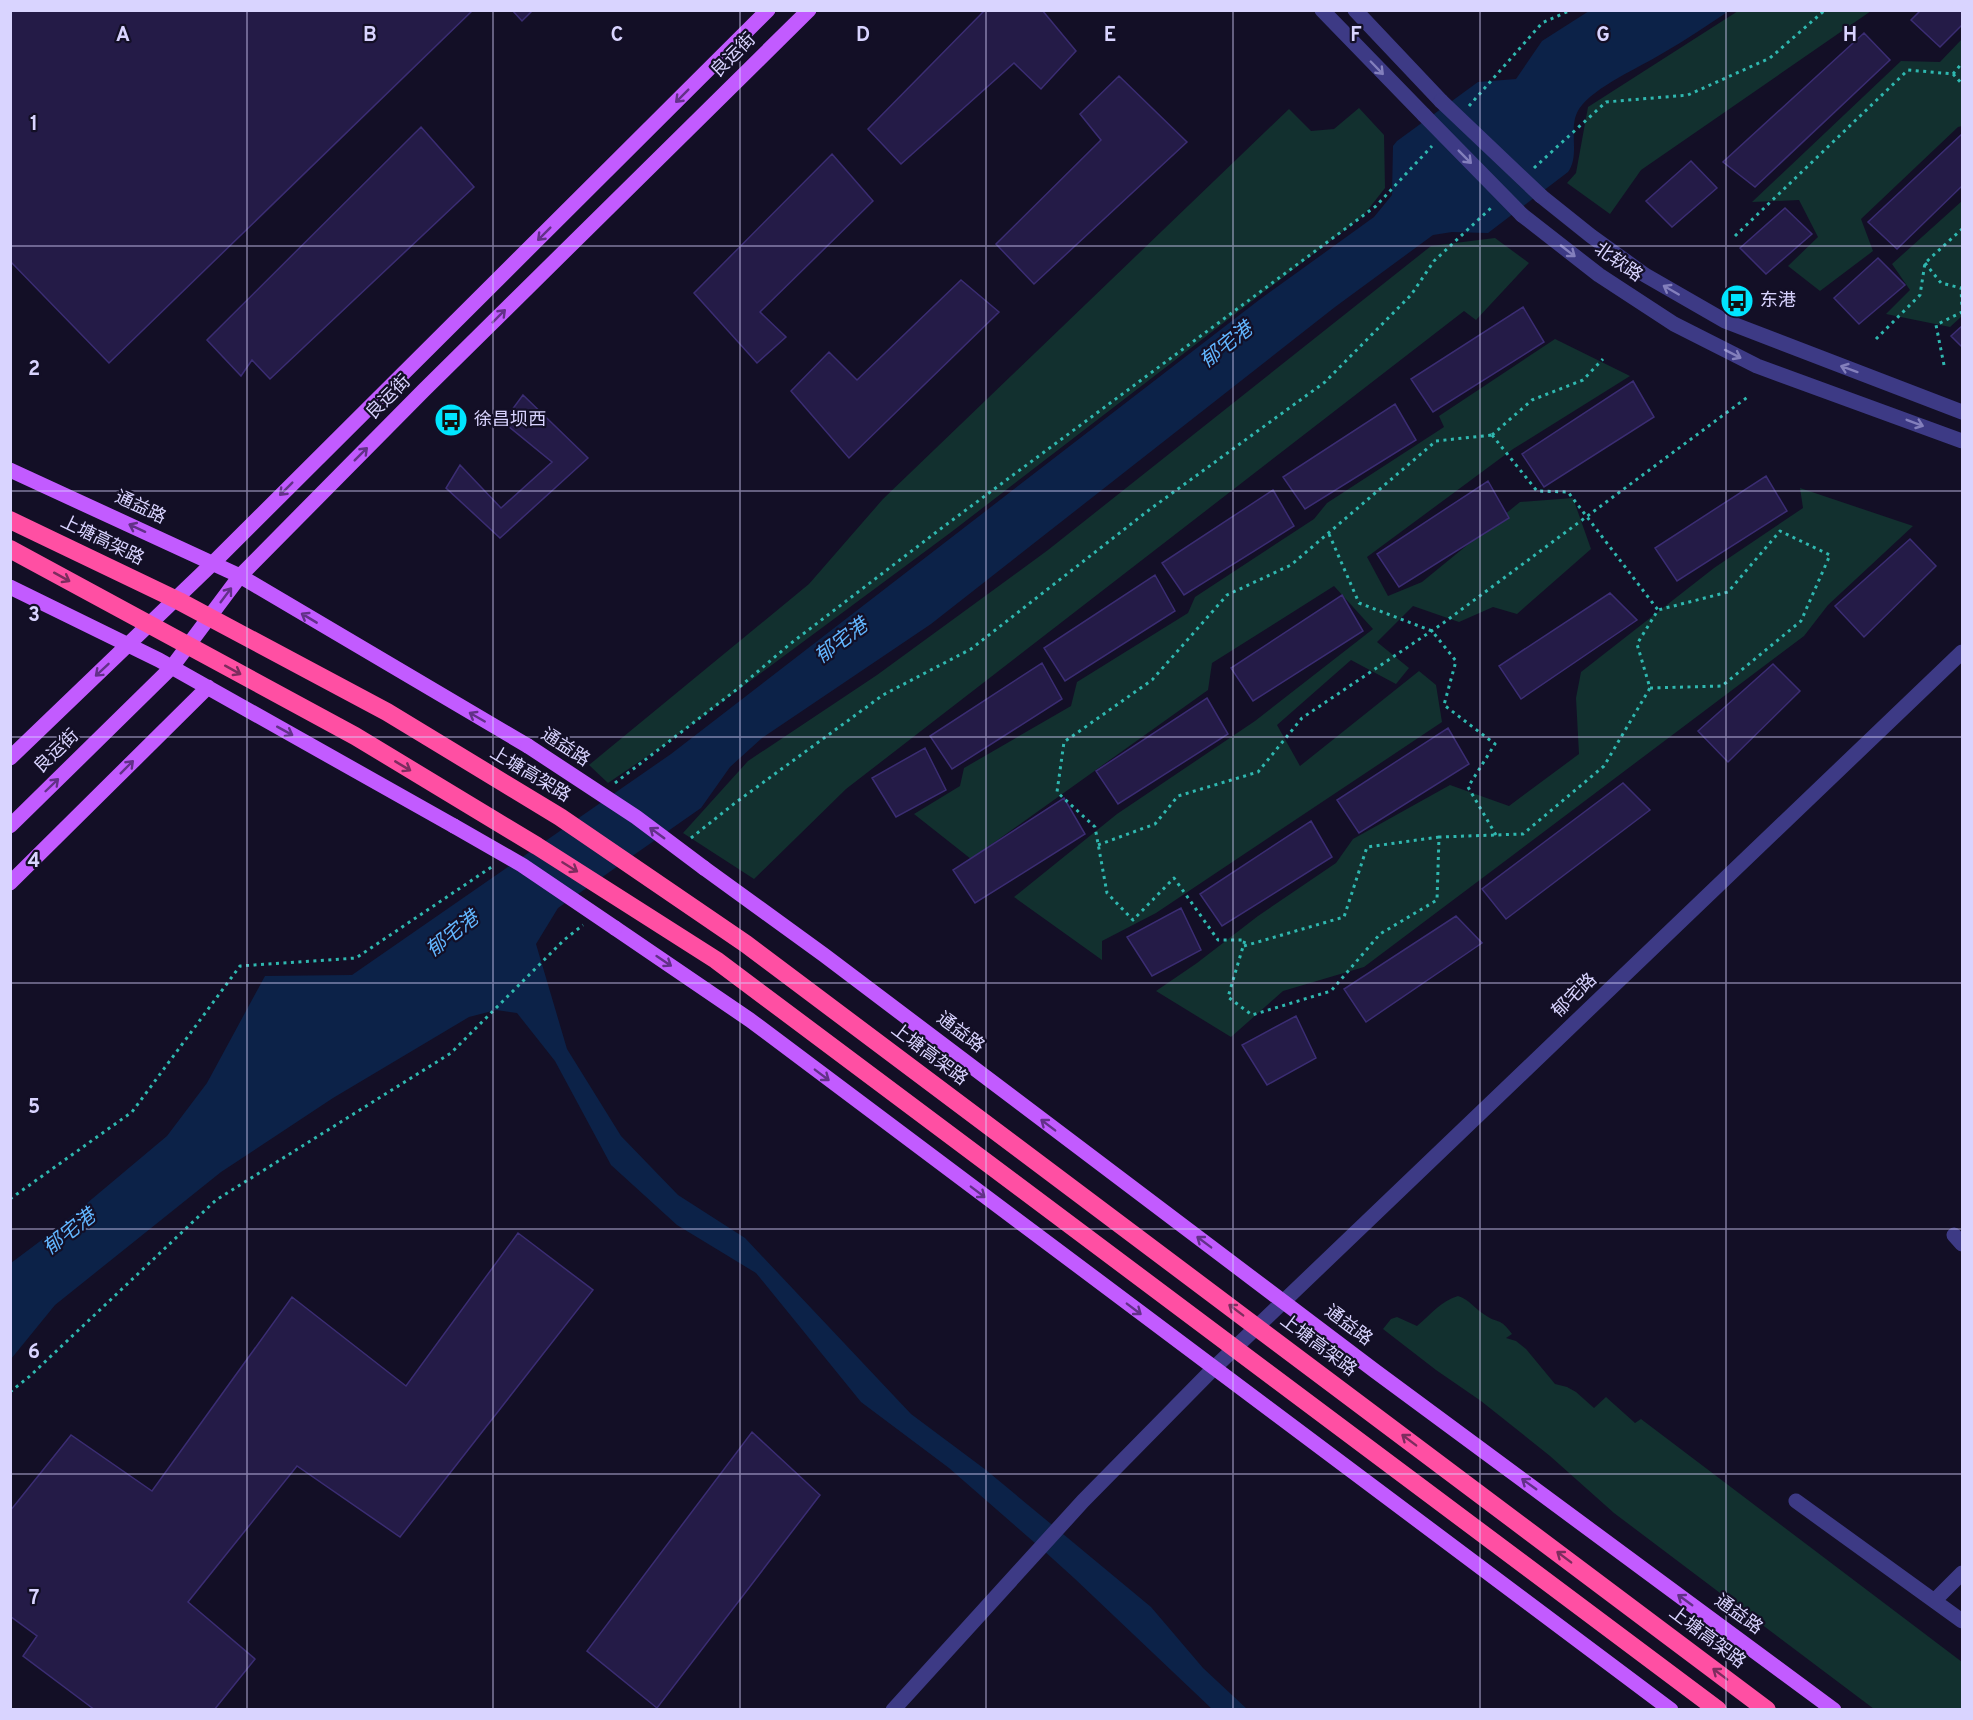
<svg xmlns="http://www.w3.org/2000/svg" width="1973" height="1720" viewBox="0 0 1973 1720" font-family="Overpass,'Noto Sans SC',sans-serif">
<style>
.green{fill:#12302f}
.water{fill:#0c2248}
.building{fill:#241b47;stroke:#3b2d73;stroke-width:1.5}
.lines{fill:none;stroke-linecap:round;stroke-linejoin:round}
.path{stroke:#2fb8b0;stroke-width:3;stroke-dasharray:3 4.5;stroke-linecap:butt}
.minor{stroke:#3d3a85;stroke-width:15}
.major{stroke:#c25bff;stroke-width:15}
.minor-bridge{stroke:#3d3a85;stroke-width:15}
.major-bridge{stroke:#c25bff;stroke-width:15}
.highway-bridge{stroke:#ff4fa3;stroke-width:18}
.oneway{stroke:#837fbc}
.oneway2{stroke:#623188}
.oneway3{stroke:#7d2c5e}
.grid{fill:none;stroke:#d9d4ff;stroke-width:1.5;stroke-opacity:0.55}
.labels{text-anchor:middle;dominant-baseline:central;stroke-width:4.5;stroke-linejoin:round;paint-order:stroke}
.street-label{font-size:18px;fill:#d9d4ff;stroke:#130f26}
.poi-label{font-size:18px;fill:#d9d4ff;stroke:#130f26;text-anchor:start}
.water-label{font-size:20px;font-style:italic;fill:#62b6ff;stroke:#130f26}
.grid-label{font-size:20px;text-anchor:middle;font-weight:bold;fill:#d9d4ff;stroke:#130f26;stroke-width:4.5;stroke-linejoin:round;paint-order:stroke}
</style>
<rect width="100%" height="100%" fill="#130f26"/>
<path class="green" d="M1738,11h133l-230,159 -31,44 -43,-31 9,-10 12,-66z
M1962,39v87l-4,1 -97,92 12,32 -53,40 -32,-25 30,-29 -19,-37 -47,2 149,-141 39,1z
M1359,108l25,27 1,53 -22,28 -413,317 -286,212 -56,38 -19,-18 220,-181 74,-85 406,-390 22,22 23,-2z
M1962,201v115l-12,11 -64,-13 24,-24 -18,-26z
M1495,238l34,25 -53,57 -12,-9 -618,478 -92,90 -71,-46 65,-72 129,-86 171,-125 383,-304z
M1555,339l75,37 -117,73 -146,108 21,39 34,-14 98,-80 53,-4 18,51 -74,65 -24,-7 -34,15 -46,-16 -36,36 32,26 -13,16 -45,-24 -74,65 23,41 119,-95 17,14 6,37 -286,191 -54,28v19l-88,-63 103,-83 138,-93 118,-92 -39,-43 -122,77 -4,27 -237,169 -57,-45 46,-28 4,-18 107,-62 6,-24 111,-69 7,-16 119,-78 13,-16 117,-76 -5,-11z
M1800,488l113,38 -85,79 -24,31 -440,331 -81,24 -52,46 -75,-46 41,-28 61,-47 78,-53 17,-24 97,-54 59,21 70,-52 -3,-56 5,-26 133,-104 89,-60z
M1458,1296c11,3 17,13 27,19 13,9 15,2 27,19l-6,4 10,3 10,8 29,35 12,3 9,5 18,16 12,-11 29,26 6,-4 321,243v47h-88l-260,-196 -64,-57 -69,-55 -45,-31 -53,-41 8,-10 6,-2 20,9c13,-11 24,-25 41,-30z"/>
<path class="water" d="M1589,11h140c-22,14 -43,29 -66,42 -24,15 -68,33 -84,56 -12,19 2,45 -11,63l-80,61 -36,-1 -19,3 -98,72 -404,317 -169,114 -32,29 -29,41 -143,100 -22,36 31,105 54,87 57,59 67,43 166,176 75,56 165,137 52,61 44,41h-35l-138,-131 -31,-28 -94,-82 -88,-66 -105,-129 -79,-48 -66,-60 -56,-104 -38,-48 -21,-3 -27,7 -136,81 -112,74 -166,133 -44,54v-96l44,-33 112,-94 40,-53 58,-107 87,-1 319,-221 588,-454 115,-83 18,-22 1,-49 4,-5 81,-59 38,-3 26,-38z"/>
<path class="building" d="M10,10h463l-364,353 -99,-102z
M512,10h21l-11,11z
M985,10h57l34,41 -35,38 -27,-26 -113,101 -33,-35z
M1921,10h41v15l-22,22 -29,-27z
M1864,33l26,27 -135,127 -32,-25z
M1119,76l68,66 -153,142 -38,-40 105,-104 -21,-26z
M421,127l53,60 -204,192 -18,-19 -11,16 -34,-36z
M1962,134v52l-65,63 -29,-27z
M832,154l41,47 -113,111 26,25 -29,26 -63,-70z
M1691,161l26,27 -45,39 -26,-26z
M1785,208l27,26 -46,40 -26,-26z
M1878,258l27,27 -46,39 -25,-26z
M961,280l38,32 -150,146 -58,-67 38,-39 28,28z
M1523,307l21,35 -111,70 -22,-33z
M1962,326v21l-11,-11z
M1633,381l21,36 -110,70 -22,-33z
M523,395l65,63 -88,80 -54,-50 14,-23 41,43 51,-46 -49,-40z
M1395,404l21,36 -111,69 -22,-32z
M1766,476l21,35 -110,70 -22,-33z
M1488,481l21,37 -110,69 -22,-33z
M1273,490l21,36 -110,69 -22,-32z
M1910,539l26,27 -72,71 -29,-31z
M1155,575l20,36 -110,70 -21,-33z
M1610,593l27,27 -116,79 -22,-33z
M1342,595l21,36 -110,70 -22,-33z
M1042,663l20,36 -110,70 -22,-33z
M1773,664l27,27 -72,71 -30,-31z
M1207,698l21,36 -110,70 -22,-33z
M1448,728l21,36 -110,69 -22,-33z
M925,748l21,42 -50,27 -24,-39z
M1623,783l27,27 -144,109 -24,-30z
M1064,798l21,36 -110,69 -22,-33z
M1311,821l21,36 -110,69 -22,-32z
M1181,908l20,42 -49,26 -25,-39z
M1456,916l26,27 -116,79 -22,-33z
M1296,1016l20,42 -49,27 -25,-40z
M518,1233l75,57 -193,247 -103,-71 -109,136 67,57 -41,51h-119l-72,-54 14,-20 -27,-20v-105l61,-76 81,56 140,-194 114,89z
M752,1432l68,63 -163,213 -70,-57z"/>
<g class="lines">
<path class="path" d="M1953,74l9,-11
M1469,106l73,-83 29,-13
M1534,168l72,-66 82,-7 82,-37 55,-48
M1735,236l173,-166 45,4 9,10
M1925,263l16,20 20,5 1,20
M1876,339l44,-44 5,-32 37,-34
M1944,365l-8,-40 26,-13
M1492,435l45,56 31,1 90,118 -21,34 13,44 -46,78 -81,68 -84,3 -2,63 -57,34 -49,57 -79,24 -24,-18 17,-57h-27l-44,-62 -41,42 -26,-27 -12,-66 -38,-35 7,-50 88,-62 75,-85 64,-30 145,-124z
M1492,435l40,-35 51,-20 20,-21
M1329,534l30,69 73,28 24,30 -12,44 51,39 -27,43 28,48
M1650,688l72,-2 79,-65 29,-66 -50,-24 -52,61 -70,18
M615,783l121,-93 54,-46 153,-117 433,-321 56,-60
M691,838l44,-35 148,-108 88,-46 178,-139 176,-128 86,-87 23,-34 58,-54
M1098,845l57,-21 23,-28 80,-24 44,-54 140,-94 307,-228
M1244,946l100,-29 23,-70 72,-10
M10,1199l122,-87 108,-146 116,-8 137,-92
M10,1392l20,-16 186,-176 235,-147 113,-113 19,-15"/>
<path class="minor" d="M1322,10l102,105
M1355,10l86,91
M1541,196l50,40 54,39 80,46 237,91
M1522,215l77,60 75,49 83,42 205,75
M1954,1235l8,9
M1796,1501l166,120
M1935,1600l27,-27
M893,1710l190,-209 131,-133 748,-716"/>
<path class="major" d="M10,470l230,106 288,170
M10,587l149,73 295,166
M10,758l203,-195 555,-553
M10,826l162,-159 68,-91 184,-186 385,-380
M704,868l120,87 551,416 459,339
M10,883l198,-196
M615,928l135,92 921,690"/>
<path class="minor-bridge" d="M1441,101l100,95
M1424,115l98,100"/>
<path class="major-bridge" d="M528,746l108,71 68,51
M454,826l68,39 93,63"/>
<path class="highway-bridge" d="M10,520l169,81 208,111 173,105 186,127 1021,766
M10,549l345,187 182,110 179,114 1002,750"/>
</g>
<defs><path id="oneway-shaft" d="M-6 0H5M1.5-3L5.5 0L1.5 3" fill="none" stroke-width="1.6" stroke-linecap="round" stroke-linejoin="round" transform="scale(1.5)"/></defs>
<g class="oneway">
<use href="#oneway-shaft" transform="translate(1377 68) rotate(46)"/>
<use href="#oneway-shaft" transform="translate(1465 157) rotate(45)"/>
<use href="#oneway-shaft" transform="translate(1568 251) rotate(38)"/>
<use href="#oneway-shaft" transform="translate(1671 290) rotate(-150)"/>
<use href="#oneway-shaft" transform="translate(1733 354) rotate(27)"/>
<use href="#oneway-shaft" transform="translate(1849 369) rotate(-160)"/>
<use href="#oneway-shaft" transform="translate(1915 423) rotate(21)"/>
</g>
<g class="oneway2">
<use href="#oneway-shaft" transform="translate(682 96) rotate(135)"/>
<use href="#oneway-shaft" transform="translate(544 234) rotate(135)"/>
<use href="#oneway-shaft" transform="translate(499 316) rotate(-45)"/>
<use href="#oneway-shaft" transform="translate(361 454) rotate(-45)"/>
<use href="#oneway-shaft" transform="translate(286 489) rotate(135)"/>
<use href="#oneway-shaft" transform="translate(137 528) rotate(-155)"/>
<use href="#oneway-shaft" transform="translate(226 595) rotate(-53)"/>
<use href="#oneway-shaft" transform="translate(309 618) rotate(-149)"/>
<use href="#oneway-shaft" transform="translate(102 670) rotate(137)"/>
<use href="#oneway-shaft" transform="translate(477 717) rotate(-150)"/>
<use href="#oneway-shaft" transform="translate(285 731) rotate(29)"/>
<use href="#oneway-shaft" transform="translate(127 767) rotate(-45)"/>
<use href="#oneway-shaft" transform="translate(52 785) rotate(-44)"/>
<use href="#oneway-shaft" transform="translate(657 833) rotate(-144)"/>
<use href="#oneway-shaft" transform="translate(664 961) rotate(34)"/>
<use href="#oneway-shaft" transform="translate(822 1075) rotate(37)"/>
<use href="#oneway-shaft" transform="translate(1048 1125) rotate(-143)"/>
<use href="#oneway-shaft" transform="translate(978 1192) rotate(37)"/>
<use href="#oneway-shaft" transform="translate(1204 1242) rotate(-143)"/>
<use href="#oneway-shaft" transform="translate(1134 1309) rotate(37)"/>
<use href="#oneway-shaft" transform="translate(1529 1484) rotate(-144)"/>
<use href="#oneway-shaft" transform="translate(1685 1600) rotate(-144)"/>
</g>
<g class="oneway3">
<use href="#oneway-shaft" transform="translate(62 577) rotate(29)"/>
<use href="#oneway-shaft" transform="translate(233 670) rotate(29)"/>
<use href="#oneway-shaft" transform="translate(403 766) rotate(31)"/>
<use href="#oneway-shaft" transform="translate(570 867) rotate(32)"/>
<use href="#oneway-shaft" transform="translate(1236 1310) rotate(-143)"/>
<use href="#oneway-shaft" transform="translate(1409 1440) rotate(-143)"/>
<use href="#oneway-shaft" transform="translate(1564 1557) rotate(-143)"/>
<use href="#oneway-shaft" transform="translate(1720 1674) rotate(-143)"/>
</g>
<path class="grid" d="M247,10v1700M493,10v1700M740,10v1700M986,10v1700M1233,10v1700M1480,10v1700M1726,10v1700M10,246h1952M10,491h1952M10,737h1952M10,983h1952M10,1229h1952M10,1474h1952"/>
<defs>
<symbol id="bus-disc" viewBox="-11 -11 22 22"><circle r="9.5" fill="#00e5ff" stroke="#130f26"/><path d="M-5-6H5V4H4V6H2V4H-2V6H-4V4H-5ZM-3.5-4V0h7V-4ZM-3.5 1.2v1.5H-2V1.2ZM2 1.2v1.5H3.5V1.2Z" fill="#111"/></symbol>
</defs>
<g fill-rule="evenodd">
<use href="#bus-disc" x="1718" y="282" width="38" height="38"/>
<use href="#bus-disc" x="432" y="401" width="38" height="38"/>
</g>
<g class="labels">
<g class="street-label">
<text transform="translate(734 56) rotate(-45)">良运街</text>
<text transform="translate(1618 263) rotate(35)">北软路</text>
<text transform="translate(389 398) rotate(-45)">良运街</text>
<text transform="translate(140 508) rotate(25)">通益路</text>
<text transform="translate(102 541) rotate(26)">上塘高架路</text>
<text transform="translate(565 748) rotate(33)">通益路</text>
<text transform="translate(57 752) rotate(-44)">良运街</text>
<text transform="translate(530 775) rotate(31)">上塘高架路</text>
<text transform="translate(1575 996) rotate(-44)">郁宅路</text>
<text transform="translate(960 1033) rotate(37)">通益路</text>
<text transform="translate(929 1055) rotate(37)">上塘高架路</text>
<text transform="translate(1348 1326) rotate(37)">通益路</text>
<text transform="translate(1318 1346) rotate(37)">上塘高架路</text>
<text transform="translate(1738 1615) rotate(36)">通益路</text>
<text transform="translate(1707 1638) rotate(37)">上塘高架路</text>
</g>
<g class="poi-label">
<text x="1760" y="301">东港</text>
<text x="474" y="420">徐昌坝西</text>
</g>
<g class="water-label">
<text transform="translate(1227 346) rotate(-38)">郁宅港</text>
<text transform="translate(842 642) rotate(-37)">郁宅港</text>
<text transform="translate(453 935) rotate(-38)">郁宅港</text>
<text transform="translate(70 1233) rotate(-38)">郁宅港</text>
</g>
</g>
<g class="grid-label">
<text x="123" y="41">A</text>
<text x="370" y="41">B</text>
<text x="617" y="41">C</text>
<text x="863" y="41">D</text>
<text x="1110" y="41">E</text>
<text x="1356" y="41">F</text>
<text x="1603" y="41">G</text>
<text x="1850" y="41">H</text>
<text x="34" y="130">1</text>
<text x="34" y="375">2</text>
<text x="34" y="621">3</text>
<text x="34" y="867">4</text>
<text x="34" y="1113">5</text>
<text x="34" y="1358">6</text>
<text x="34" y="1604">7</text>
</g>
<rect width="1973" height="1720" fill="none" stroke="#d9d4ff" stroke-width="24"/>
</svg>
